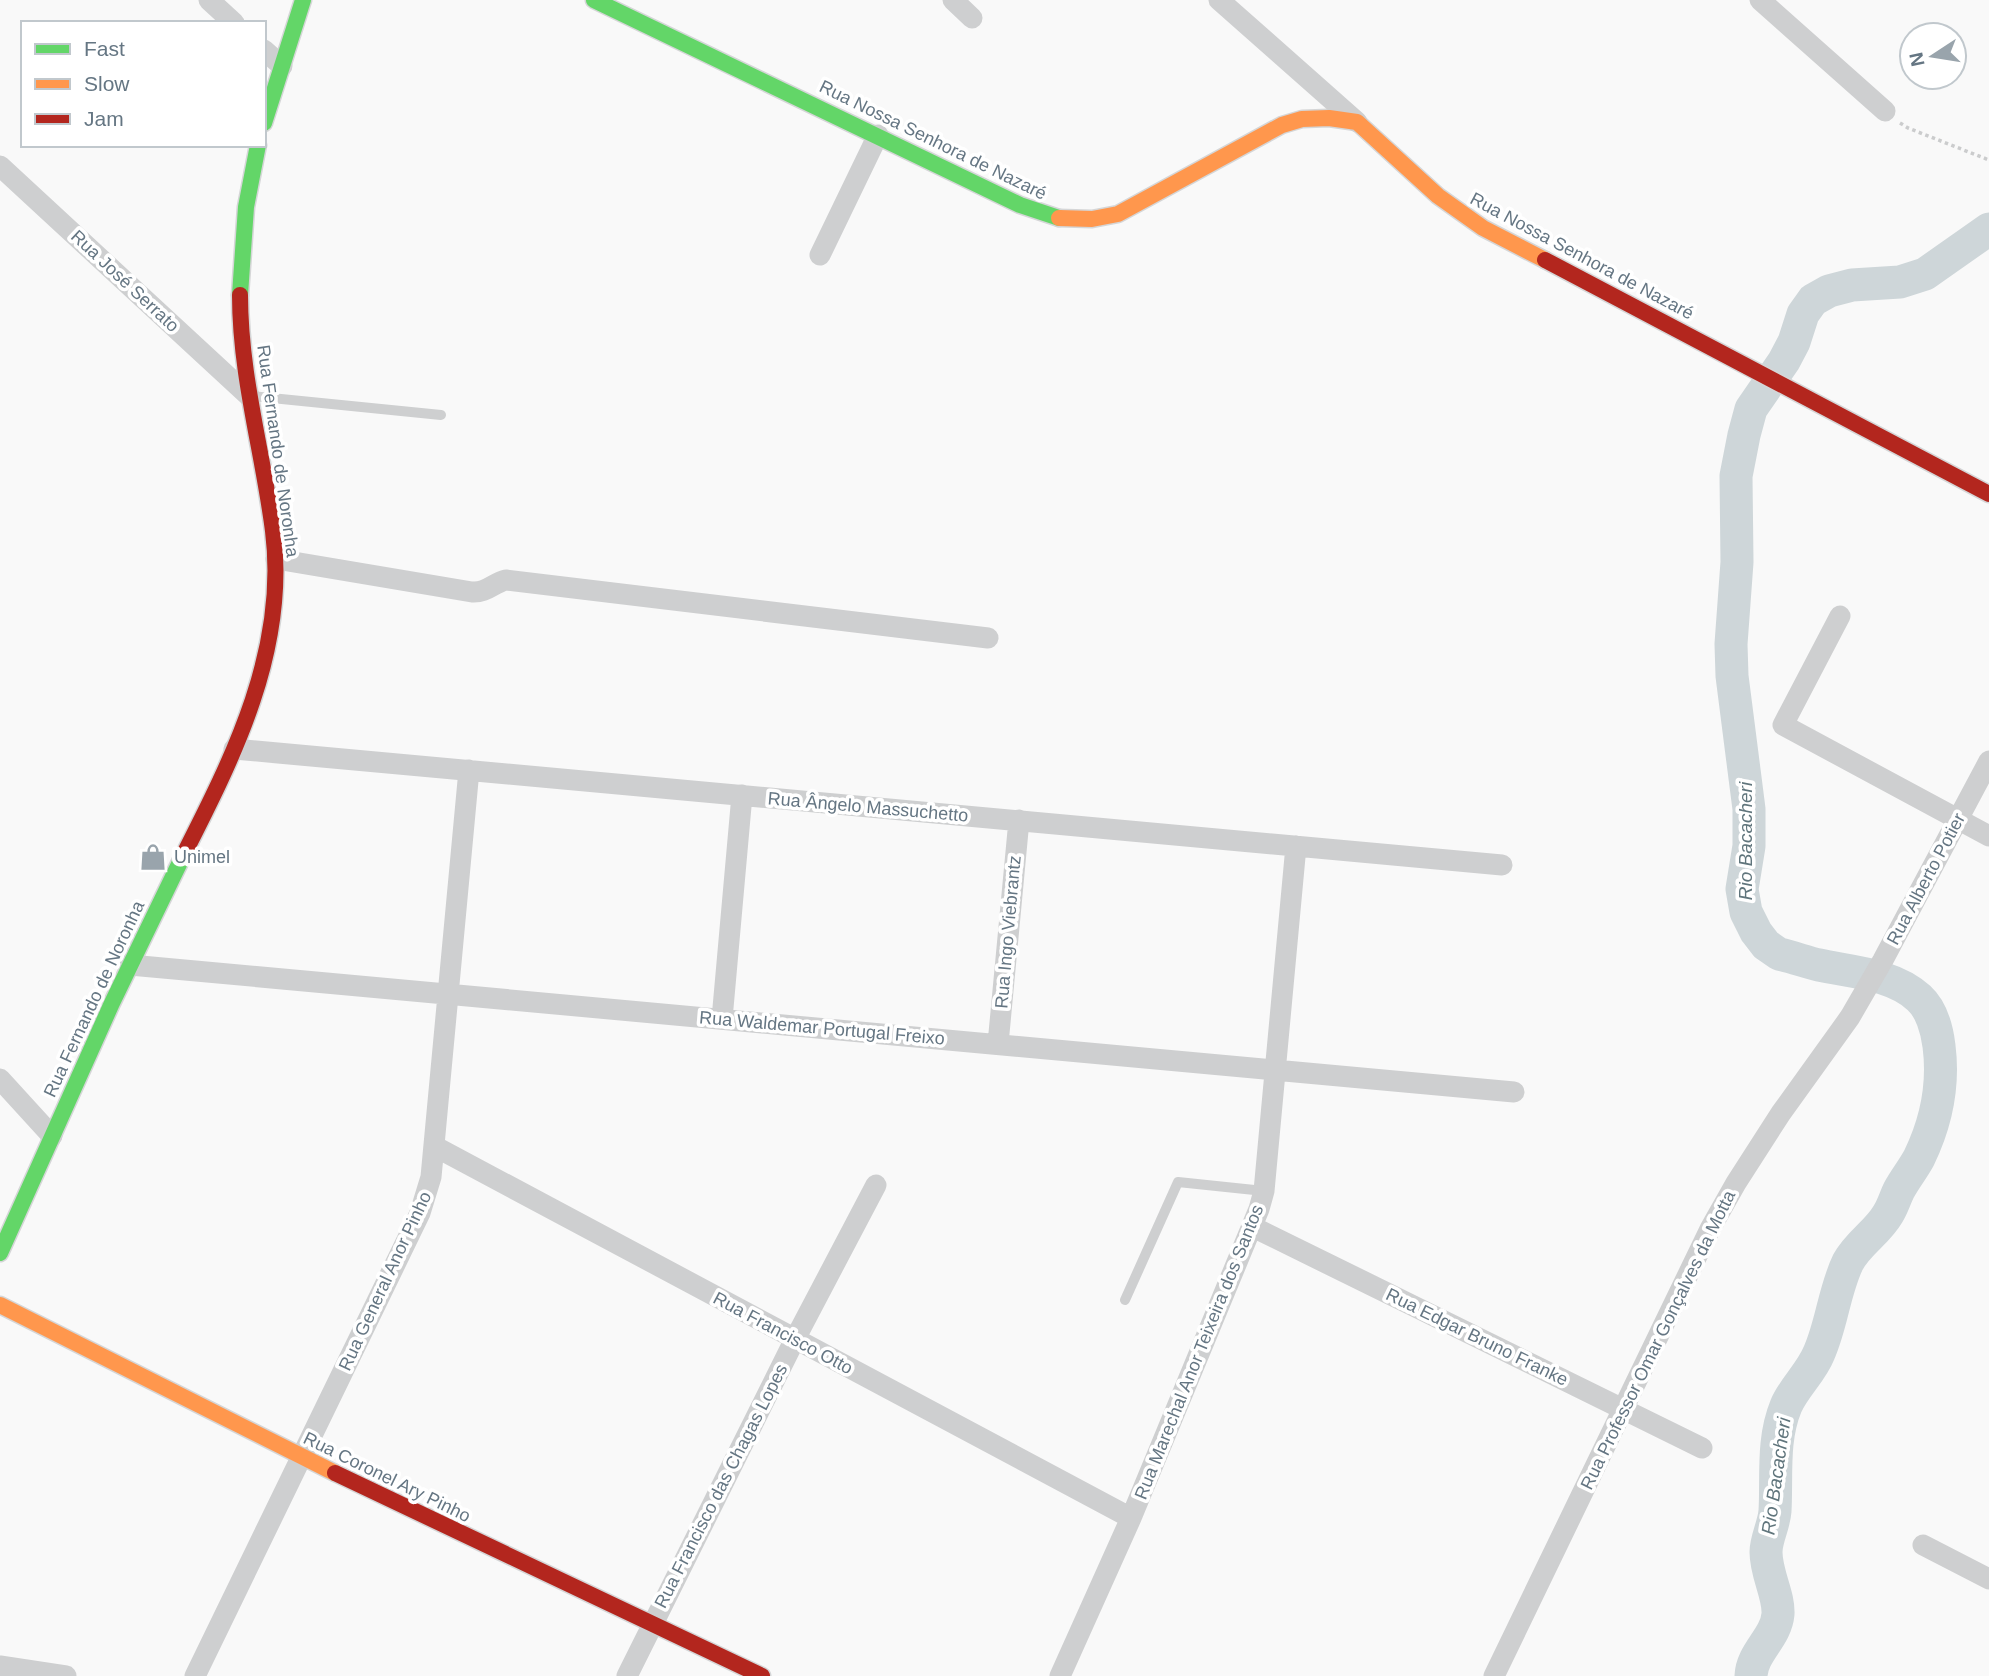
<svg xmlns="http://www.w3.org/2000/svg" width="1989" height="1676" viewBox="0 0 1989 1676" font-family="Arial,sans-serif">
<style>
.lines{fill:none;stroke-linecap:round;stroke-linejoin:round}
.river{stroke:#ced6d9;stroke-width:33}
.fast-casing{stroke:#d5d6d7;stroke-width:19}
.slow-casing{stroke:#d5d6d7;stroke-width:19}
.jam-casing{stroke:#d5d6d7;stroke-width:19}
.path{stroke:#cbcccd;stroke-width:3.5;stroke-dasharray:3.5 3.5;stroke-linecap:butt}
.lane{stroke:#cecfd0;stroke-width:10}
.street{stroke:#cecfd0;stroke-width:21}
.fast{stroke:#63d668;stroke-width:16}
.slow{stroke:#ff974d;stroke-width:16}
.jam{stroke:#b3261e;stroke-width:16}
.labels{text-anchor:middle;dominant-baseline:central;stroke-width:7;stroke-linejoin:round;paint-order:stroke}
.street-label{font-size:18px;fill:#657683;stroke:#fff}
.poi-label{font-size:18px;fill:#657683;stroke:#fff;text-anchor:start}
.water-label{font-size:19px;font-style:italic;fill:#60757c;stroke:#fff}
</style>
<rect width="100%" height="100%" fill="#f9f9f9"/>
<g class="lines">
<path class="river" d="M1751,1676c1,-24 25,-38 27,-62 1,-19 -12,-40 -12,-62 0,-13 8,-27 9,-41 2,-35 -3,-71 11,-105 8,-19 25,-33 33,-53 13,-29 15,-62 29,-91 11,-20 29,-29 40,-48 5,-8 7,-16 11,-24 6,-11 14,-21 20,-32 17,-35 25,-73 20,-112 -2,-17 -8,-37 -20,-48 -26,-24 -67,-26 -100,-33 -13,-3 -26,-8 -40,-11l-13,-9 -10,-13 -10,-20 -4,-23 7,-43v-37l-17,-133 -1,-32 6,-82 -1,-86 8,-41 7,-26 33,-48 10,-19 9,-28 10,-14 16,-9 23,-6 48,-3 25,-8 64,-45"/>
<defs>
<path id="fast" d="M594,0l426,205 39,13
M264,123l39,-123
M240,295l6,-88 12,-62
M0,1253l112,-250 70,-145"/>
<path id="slow" d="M1059,218l33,1 26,-5 164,-89 20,-6 27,-1 28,4 81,74 45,32 62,32
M0,1305l335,168"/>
<path id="jam" d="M1545,260l444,234
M182,858c52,-102 106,-209 91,-327 -10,-79 -33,-155 -33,-236
M335,1473l427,203"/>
</defs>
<use href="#fast" class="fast-casing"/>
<use href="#slow" class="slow-casing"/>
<use href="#jam" class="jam-casing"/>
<path class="path" d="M1900,123l8,5 81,32"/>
<path class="lane" d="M252,396l189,19
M1125,1300l53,-118 86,9"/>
<path class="street" d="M209,0l25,23
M953,0l19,18
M1219,0l138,122
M1760,0l125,111
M264,50l18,16
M0,166l249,230
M820,255l58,-120
M276,559l196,33c15,1 21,-9 34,-12l482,58
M1840,616l-57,109 206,111
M234,749l1268,116
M130,965l1384,127
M722,1019l20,-224
M998,1044l21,-224
M0,1079l52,57
M434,1146l697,372
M1253,1227l449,221
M1923,1545l66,34
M0,1666l66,10
M195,1676l225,-463 11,-36 38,-407
M627,1676l168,-337 81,-154
M1060,1676l71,-158 128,-309 5,-18 32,-345
M1494,1676l216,-447 26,-46 45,-70 69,-96 33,-57 106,-199"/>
<use href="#fast" class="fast"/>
<use href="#slow" class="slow"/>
<use href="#jam" class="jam"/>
</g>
<defs>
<symbol id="shop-bare" viewBox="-9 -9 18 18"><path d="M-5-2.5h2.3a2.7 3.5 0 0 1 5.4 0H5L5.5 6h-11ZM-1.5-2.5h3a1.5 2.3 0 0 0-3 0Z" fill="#99a4ac" stroke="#fff" stroke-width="2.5" paint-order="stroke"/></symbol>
</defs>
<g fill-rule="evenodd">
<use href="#shop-bare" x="134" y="838" width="38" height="38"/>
</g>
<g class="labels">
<g class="street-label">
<text transform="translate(933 140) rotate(26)">Rua Nossa Senhora de Nazaré</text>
<text transform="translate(1582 256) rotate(28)">Rua Nossa Senhora de Nazaré</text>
<text transform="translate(125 281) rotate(43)">Rua José Serrato</text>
<text transform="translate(278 451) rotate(82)">Rua Fernando de Noronha</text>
<text transform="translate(868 807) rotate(5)">Rua Ângelo Massuchetto</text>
<text transform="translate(1926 879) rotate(-62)">Rua Alberto Potier</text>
<text transform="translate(1008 932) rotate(-85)">Rua Ingo Viebrantz</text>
<text transform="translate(94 999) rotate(-65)">Rua Fernando de Noronha</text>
<text transform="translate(822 1028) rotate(5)">Rua Waldemar Portugal Freixo</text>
<text transform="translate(385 1281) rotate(-65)">Rua General Anor Pinho</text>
<text transform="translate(783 1333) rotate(28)">Rua Francisco Otto</text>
<text transform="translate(1477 1337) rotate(26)">Rua Edgar Bruno Franke</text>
<text transform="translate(1658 1340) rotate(-64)">Rua Professor Omar Gonçalves da Motta</text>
<text transform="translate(1199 1352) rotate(-68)">Rua Marechal Anor Teixeira dos Santos</text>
<text transform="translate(387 1477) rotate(26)">Rua Coronel Ary Pinho</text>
<text transform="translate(721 1486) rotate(-63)">Rua Francisco das Chagas Lopes</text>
</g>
<g class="poi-label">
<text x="174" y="857">Unimel</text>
</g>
<g class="water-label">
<text transform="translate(1745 841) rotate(-90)">Rio Bacacheri</text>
<text transform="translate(1776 1476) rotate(-82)">Rio Bacacheri</text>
</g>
</g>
<rect x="21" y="21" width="245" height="126" fill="#ffffff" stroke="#c1c8cd" stroke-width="2"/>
<rect x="35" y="44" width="35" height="10" fill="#63d668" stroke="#c1c8cd" stroke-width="2"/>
<text x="84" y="56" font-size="21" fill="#657683">Fast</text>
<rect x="35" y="79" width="35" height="10" fill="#ff974d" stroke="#c1c8cd" stroke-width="2"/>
<text x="84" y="91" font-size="21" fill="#657683">Slow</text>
<rect x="35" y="114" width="35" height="10" fill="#b3261e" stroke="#c1c8cd" stroke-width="2"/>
<text x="84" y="126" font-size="21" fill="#657683">Jam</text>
<g transform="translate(1933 56) rotate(258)"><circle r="33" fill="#ffffff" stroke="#c1c8cd" stroke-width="2"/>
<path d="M0-5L12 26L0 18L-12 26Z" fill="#99a4ac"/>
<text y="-10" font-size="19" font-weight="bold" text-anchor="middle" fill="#657683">N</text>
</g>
</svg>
